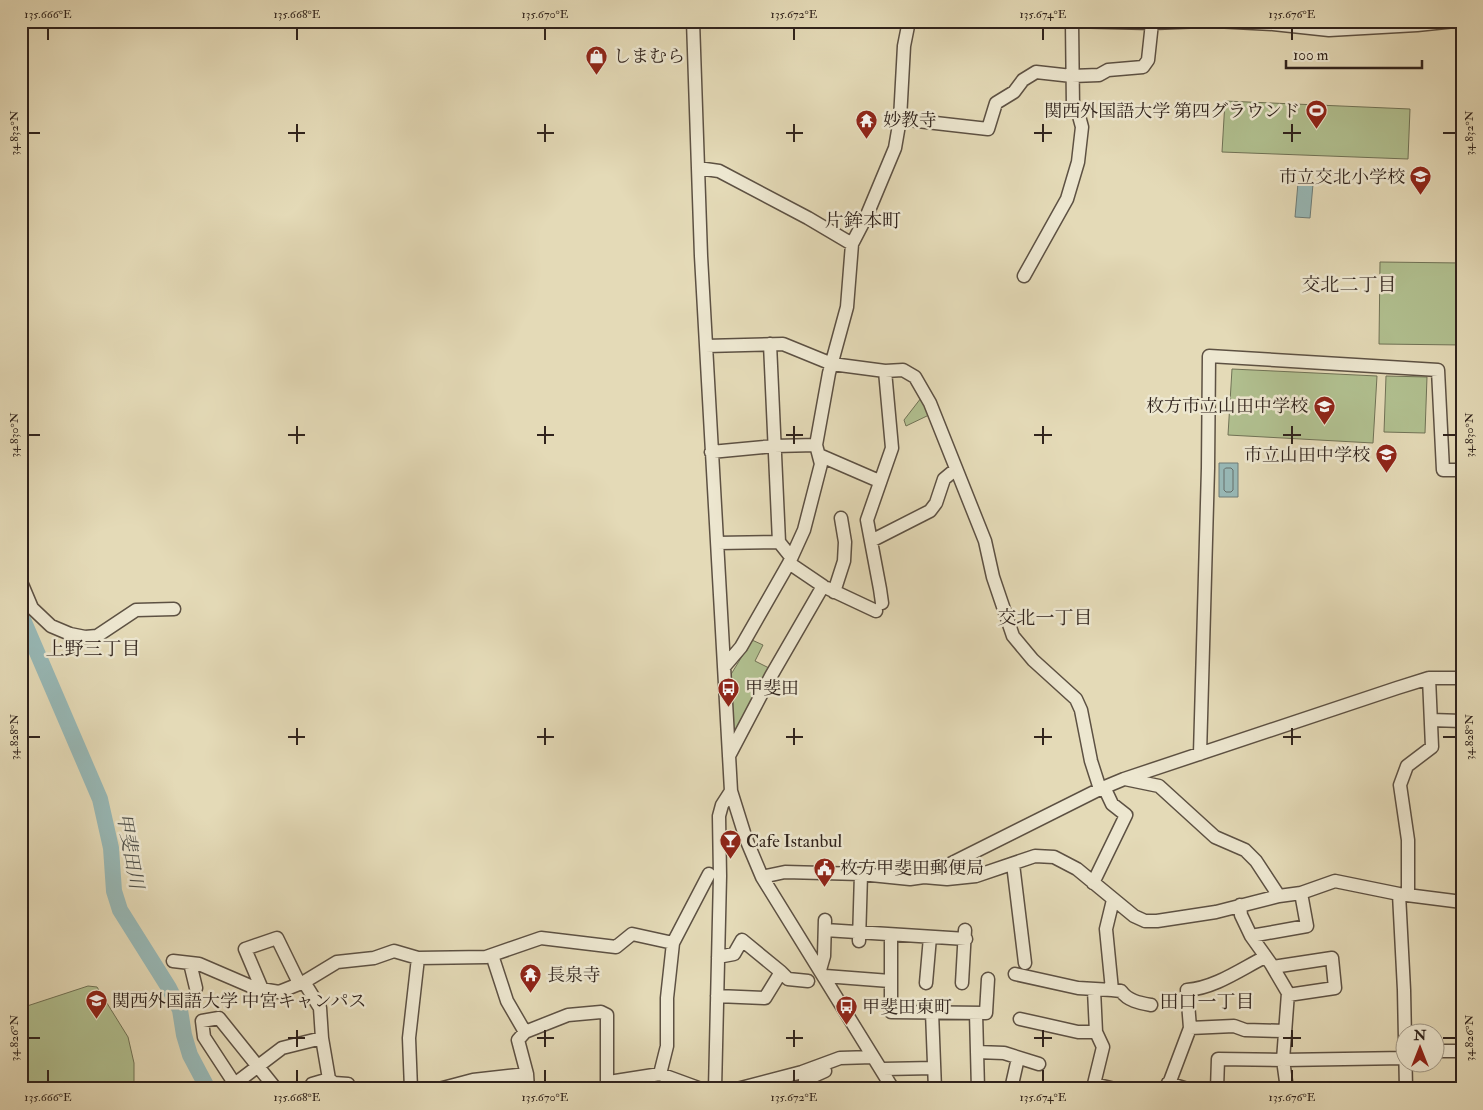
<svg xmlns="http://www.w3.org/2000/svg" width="1483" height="1110" viewBox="0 0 1483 1110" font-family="'IM FELL Double Pica','Noto Serif JP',serif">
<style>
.green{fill:#b1c090;stroke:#707256}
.water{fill:#98b9b7;stroke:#6e7d79}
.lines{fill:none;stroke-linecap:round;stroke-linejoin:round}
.shore{stroke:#646e6a;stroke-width:1}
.river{stroke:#98b9b7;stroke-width:16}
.minor-casing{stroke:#5d5143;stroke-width:15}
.minor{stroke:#ede7d0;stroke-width:12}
.ticks{fill:none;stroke:#30231c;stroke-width:2}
.labels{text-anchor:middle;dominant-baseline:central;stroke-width:5;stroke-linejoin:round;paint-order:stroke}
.poi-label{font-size:18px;fill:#30231c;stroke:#ede7d0;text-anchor:start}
.neighbourhood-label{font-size:19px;fill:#30231c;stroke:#ede7d0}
.water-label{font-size:19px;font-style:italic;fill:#4f504a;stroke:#ede7d0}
.neatline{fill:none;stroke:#30231c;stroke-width:2}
.ticks-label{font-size:12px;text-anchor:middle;fill:#30231c}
</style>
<rect width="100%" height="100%" fill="#e4dab7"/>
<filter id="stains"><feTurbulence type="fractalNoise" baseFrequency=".004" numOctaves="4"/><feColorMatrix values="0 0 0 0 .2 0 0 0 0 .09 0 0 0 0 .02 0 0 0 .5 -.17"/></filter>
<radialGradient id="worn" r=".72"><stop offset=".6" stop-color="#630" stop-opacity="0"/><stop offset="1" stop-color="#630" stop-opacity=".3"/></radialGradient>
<path class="green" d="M1225,101l185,8 -2,50 -186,-7z
M1380,262l82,1v82l-83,-1z
M1232,369l145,7 -4,67 -145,-8z
M1386,376l41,1 -2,56 -41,-1z
M921,398l8,17 -23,11 -2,-6z
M752,640l11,5 -8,16 16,8 -39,68 -2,-61z
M88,986l9,1 31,50 6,26v26h-113v-81z"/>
<path class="water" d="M1298,183l15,1 -3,34 -15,-1z
M1219,463h19v34h-19z"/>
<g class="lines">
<path class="shore" d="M1226,468h5l2,2v20l-2,2h-5l-2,-2v-20z"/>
<path class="river" d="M21,615l79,184 11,49 3,43 6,19 49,78 11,22 4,25 6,20 18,34"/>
<defs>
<path id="minor" d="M693,21l8,235 30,535 15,48 16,38 131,212
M1070,21l82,2 51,-2
M1215,21l58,3 56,6 88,-5 38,-4
M900,119l88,10 8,-26 18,-11 9,-12 13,-8 36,4 27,-1 9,-5 35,-3 5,-7 4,-37
M698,168l21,3 89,47 44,26
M1024,276l43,-77 11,-37 4,-35 -3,-11 -6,-8 -1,-86
M770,344l9,198 12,15
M706,346l77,-2 49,20 53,7 18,-1 12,7 15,26 55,138 8,36 20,59 20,24 43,39 5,11 10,51 9,28
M711,452l63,-6 42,-1
M819,455l60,26
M871,541l59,-30 6,-8 8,-24 12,-10
M717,543l62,-1
M21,582l11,26 19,18 19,8 15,3 12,-1 39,-26 38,-1
M827,588l49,23
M834,592l10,-31 1,-19 -4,-24
M882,603l-2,-14 -13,-69 25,-72 -7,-77
M724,667l17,-20 48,-84 15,-33 17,-66 -5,-19 13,-72 18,-66 5,-63 15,-29 28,-67 5,-29 4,-73 5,-25
M1431,720l31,1
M1200,754l8,-286 1,-112 229,14 5,100h19
M729,756l42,-80 52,-90 -34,-23
M1125,779l34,7 56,51 30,13 11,11 23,35
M1013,864l12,99
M762,877l23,-5 76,2 49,5 14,-2 23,2 29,-3 59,-20 19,1 23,12 57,47 11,5h12l59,-9 63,-16 22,-3 34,-12 64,13 63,8
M924,877l176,-88 24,-10 273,-91 32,-10h33
M1093,883l33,-68 -14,-11 -8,-17
M1399,894l5,96 2,99
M1408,895v-55l-8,-55 7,-19 25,-19 -3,-69
M1240,905l1,10 10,21 20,28 17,29 -5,67 4,29
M825,930l141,9
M891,935v77l95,1 2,-34
M1251,936l56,-10 -6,-33
M859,941l2,-67
M492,955l15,46 18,31
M173,961l26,3 56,24 24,4 25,-10
M190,963l6,25
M1273,967l59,-9 3,30 -47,7
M820,970l4,-14 1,-36
M781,972l7,7 20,2
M1015,974l63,14 34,2 -6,-61 7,-29
M825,976l65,5
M926,983l4,-46
M962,983l3,-53
M262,989l-17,-40 32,-11 22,45
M1094,990l2,42 7,15 -9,37 21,5
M1112,990l9,1c7,10 19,12 30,14
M717,996l48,2 16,-26 -39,-32 -8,14 -16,3
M932,1012l3,77
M976,1013l2,76
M1020,1019l58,13h18
M1190,1028l-3,-38c28,-2 54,-21 78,-33
M322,1038l7,41 5,4 14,1
M1436,1051h26
M977,1052l27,1 35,11
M883,1069l51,-1
M660,1074l7,-28v-48l6,-55 36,-69
M609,1082l51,-8 41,15
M1168,1083l19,6
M312,1084l17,-5
M228,1089l54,-41 40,-10 -2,-30 -16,-26 33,-20 37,-4 20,-7 24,7
M238,1089l-34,-52 -2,-16 17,-3 57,71
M411,1089l-2,-51 9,-80 68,-1 55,-19 75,9 16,-13 41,9
M439,1089l34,-9 54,-6
M528,1089l-1,-15 -9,-34 7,-8 43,-17 33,-3 6,3v74
M715,1089l5,-213 -1,-60 3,-11 9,-14
M737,1089l65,-17 38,-14 33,-1
M805,1089v-9l20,-9
M1011,1089l7,-31
M1167,1089l23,-61 44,-2 11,4 40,1
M1217,1089l1,-30 65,1 122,-2"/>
</defs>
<use href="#minor" class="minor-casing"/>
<use href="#minor" class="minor"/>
</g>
<path class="ticks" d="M48,28v12M297,28v12M545,28v12M794,28v12M1043,28v12M1292,28v12M297,124v18M545,124v18M794,124v18M1043,124v18M1292,124v18M28,133h12M288,133h17M537,133h17M786,133h17M1034,133h18M1283,133h18M1443,133h13M297,426v18M545,426v18M794,426v18M1043,426v18M1292,426v18M28,435h12M288,435h17M537,435h17M786,435h17M1034,435h18M1283,435h18M1443,435h13M297,728v17M545,728v17M794,728v17M1043,728v17M1292,728v17M28,737h12M288,737h17M537,737h17M786,737h17M1034,737h18M1283,737h18M1443,737h13M297,1030v17M545,1030v17M794,1030v17M1043,1030v17M1292,1030v17M28,1038h12M288,1038h17M537,1038h17M786,1038h17M1034,1038h18M1283,1038h18M1443,1038h13M48,1070v12M297,1070v12M545,1070v12M794,1070v12M1043,1070v12M1292,1070v12"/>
<defs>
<symbol id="shop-pin" viewBox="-11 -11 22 30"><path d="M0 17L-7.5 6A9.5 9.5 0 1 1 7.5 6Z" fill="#8f2418" stroke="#ede7d0"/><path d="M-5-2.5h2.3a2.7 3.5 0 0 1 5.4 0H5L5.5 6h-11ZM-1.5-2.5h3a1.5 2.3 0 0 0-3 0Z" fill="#fff"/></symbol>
<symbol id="stadium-pin" viewBox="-11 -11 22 30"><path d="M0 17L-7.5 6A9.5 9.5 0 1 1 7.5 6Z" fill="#8f2418" stroke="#ede7d0"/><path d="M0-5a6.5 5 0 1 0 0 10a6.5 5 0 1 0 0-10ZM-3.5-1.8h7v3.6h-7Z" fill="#fff"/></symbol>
<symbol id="temple-pin" viewBox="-11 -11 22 30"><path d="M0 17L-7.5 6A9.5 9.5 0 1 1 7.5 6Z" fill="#8f2418" stroke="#ede7d0"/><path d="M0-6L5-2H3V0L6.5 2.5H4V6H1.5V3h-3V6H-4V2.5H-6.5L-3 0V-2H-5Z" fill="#fff"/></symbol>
<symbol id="school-pin" viewBox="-11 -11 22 30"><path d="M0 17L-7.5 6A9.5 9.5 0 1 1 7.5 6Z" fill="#8f2418" stroke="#ede7d0"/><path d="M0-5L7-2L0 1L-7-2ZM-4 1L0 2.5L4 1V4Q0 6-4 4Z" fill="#fff"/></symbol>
<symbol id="bus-pin" viewBox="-11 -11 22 30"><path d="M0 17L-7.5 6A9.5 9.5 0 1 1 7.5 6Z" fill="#8f2418" stroke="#ede7d0"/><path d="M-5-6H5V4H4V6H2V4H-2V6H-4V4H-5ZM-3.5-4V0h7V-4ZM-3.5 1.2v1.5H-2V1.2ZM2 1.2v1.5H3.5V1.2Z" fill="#fff"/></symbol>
<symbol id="bar-pin" viewBox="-11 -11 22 30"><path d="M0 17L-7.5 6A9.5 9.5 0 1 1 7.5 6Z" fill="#8f2418" stroke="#ede7d0"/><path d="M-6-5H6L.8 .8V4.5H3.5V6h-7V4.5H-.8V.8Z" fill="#fff"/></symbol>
<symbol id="civic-pin" viewBox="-11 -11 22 30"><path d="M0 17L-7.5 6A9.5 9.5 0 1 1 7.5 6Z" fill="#8f2418" stroke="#ede7d0"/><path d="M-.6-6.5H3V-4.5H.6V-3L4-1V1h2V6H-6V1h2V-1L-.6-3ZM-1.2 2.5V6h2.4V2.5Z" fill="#fff"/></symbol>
<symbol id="university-pin" viewBox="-11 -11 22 30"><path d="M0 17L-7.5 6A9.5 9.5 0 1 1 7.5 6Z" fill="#8f2418" stroke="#ede7d0"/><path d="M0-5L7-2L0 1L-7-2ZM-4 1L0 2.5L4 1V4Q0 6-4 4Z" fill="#fff"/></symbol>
</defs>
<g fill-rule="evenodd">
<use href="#shop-pin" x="584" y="44" width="25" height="34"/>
<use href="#stadium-pin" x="1304" y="98" width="25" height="34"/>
<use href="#temple-pin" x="854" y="108" width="25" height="34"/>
<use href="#school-pin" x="1408" y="164" width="25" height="34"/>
<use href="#school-pin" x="1312" y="394" width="25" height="34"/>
<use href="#school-pin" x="1374" y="442" width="25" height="34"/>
<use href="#bus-pin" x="716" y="676" width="25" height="34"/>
<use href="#bar-pin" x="718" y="828" width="25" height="34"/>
<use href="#civic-pin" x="812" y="856" width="25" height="34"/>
<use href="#temple-pin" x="518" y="962" width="25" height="34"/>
<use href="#university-pin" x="84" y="988" width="25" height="34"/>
<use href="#bus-pin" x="834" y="994" width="25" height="34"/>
</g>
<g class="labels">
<g class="poi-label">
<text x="613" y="56">しまむら</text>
<text x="1300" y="111" text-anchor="end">関西外国語大学 第四グラウンド</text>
<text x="883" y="120">妙教寺</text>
<text x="1405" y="177" text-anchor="end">市立交北小学校</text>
<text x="1308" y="406" text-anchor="end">枚方市立山田中学校</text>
<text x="1370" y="455" text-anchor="end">市立山田中学校</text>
<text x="745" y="688">甲斐田</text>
<text x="746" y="841">Cafe Istanbul</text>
<text x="840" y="868">枚方甲斐田郵便局</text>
<text x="547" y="975">長泉寺</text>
<text x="112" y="1001">関西外国語大学 中宮キャンパス</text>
<text x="862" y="1007">甲斐田東町</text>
</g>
<g class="neighbourhood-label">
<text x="863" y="221">片鉾本町</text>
<text x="1349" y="285">交北二丁目</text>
<text x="1045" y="618">交北一丁目</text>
<text x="93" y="649">上野三丁目</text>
<text x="1207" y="1002">田口一丁目</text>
</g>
<g class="water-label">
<text transform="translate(130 851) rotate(80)">甲斐田川</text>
</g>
</g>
<rect width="1483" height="1110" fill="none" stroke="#e4dab7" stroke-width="55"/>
<g transform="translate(1420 1048)"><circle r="24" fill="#ede7d0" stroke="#a19988"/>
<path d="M0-4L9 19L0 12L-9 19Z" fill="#8f2418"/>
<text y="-8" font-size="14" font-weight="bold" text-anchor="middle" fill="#30231c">N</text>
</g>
<path d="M1286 60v8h136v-8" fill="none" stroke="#30231c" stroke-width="2.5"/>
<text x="1293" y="60" font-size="15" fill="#30231c" stroke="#ede7d0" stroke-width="4" paint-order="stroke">100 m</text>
<rect x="28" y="28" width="1428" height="1054" class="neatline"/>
<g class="ticks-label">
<text x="48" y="18">135.666°E</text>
<text x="297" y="18">135.668°E</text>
<text x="545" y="18">135.670°E</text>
<text x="794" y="18">135.672°E</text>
<text x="1043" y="18">135.674°E</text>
<text x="1292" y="18">135.676°E</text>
<text transform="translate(14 133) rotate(-90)" y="4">34.832°N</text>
<text transform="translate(1469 133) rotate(-90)" y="4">34.832°N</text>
<text transform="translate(14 435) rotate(-90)" y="4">34.830°N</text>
<text transform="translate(1469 435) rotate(-90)" y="4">34.830°N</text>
<text transform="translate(14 737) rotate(-90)" y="4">34.828°N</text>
<text transform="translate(1469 737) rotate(-90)" y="4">34.828°N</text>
<text transform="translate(14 1038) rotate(-90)" y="4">34.826°N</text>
<text transform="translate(1469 1038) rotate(-90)" y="4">34.826°N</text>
<text x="48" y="1101">135.666°E</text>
<text x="297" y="1101">135.668°E</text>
<text x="545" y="1101">135.670°E</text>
<text x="794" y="1101">135.672°E</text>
<text x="1043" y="1101">135.674°E</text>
<text x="1292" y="1101">135.676°E</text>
</g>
<rect width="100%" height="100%" filter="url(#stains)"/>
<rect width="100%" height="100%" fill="url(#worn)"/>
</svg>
